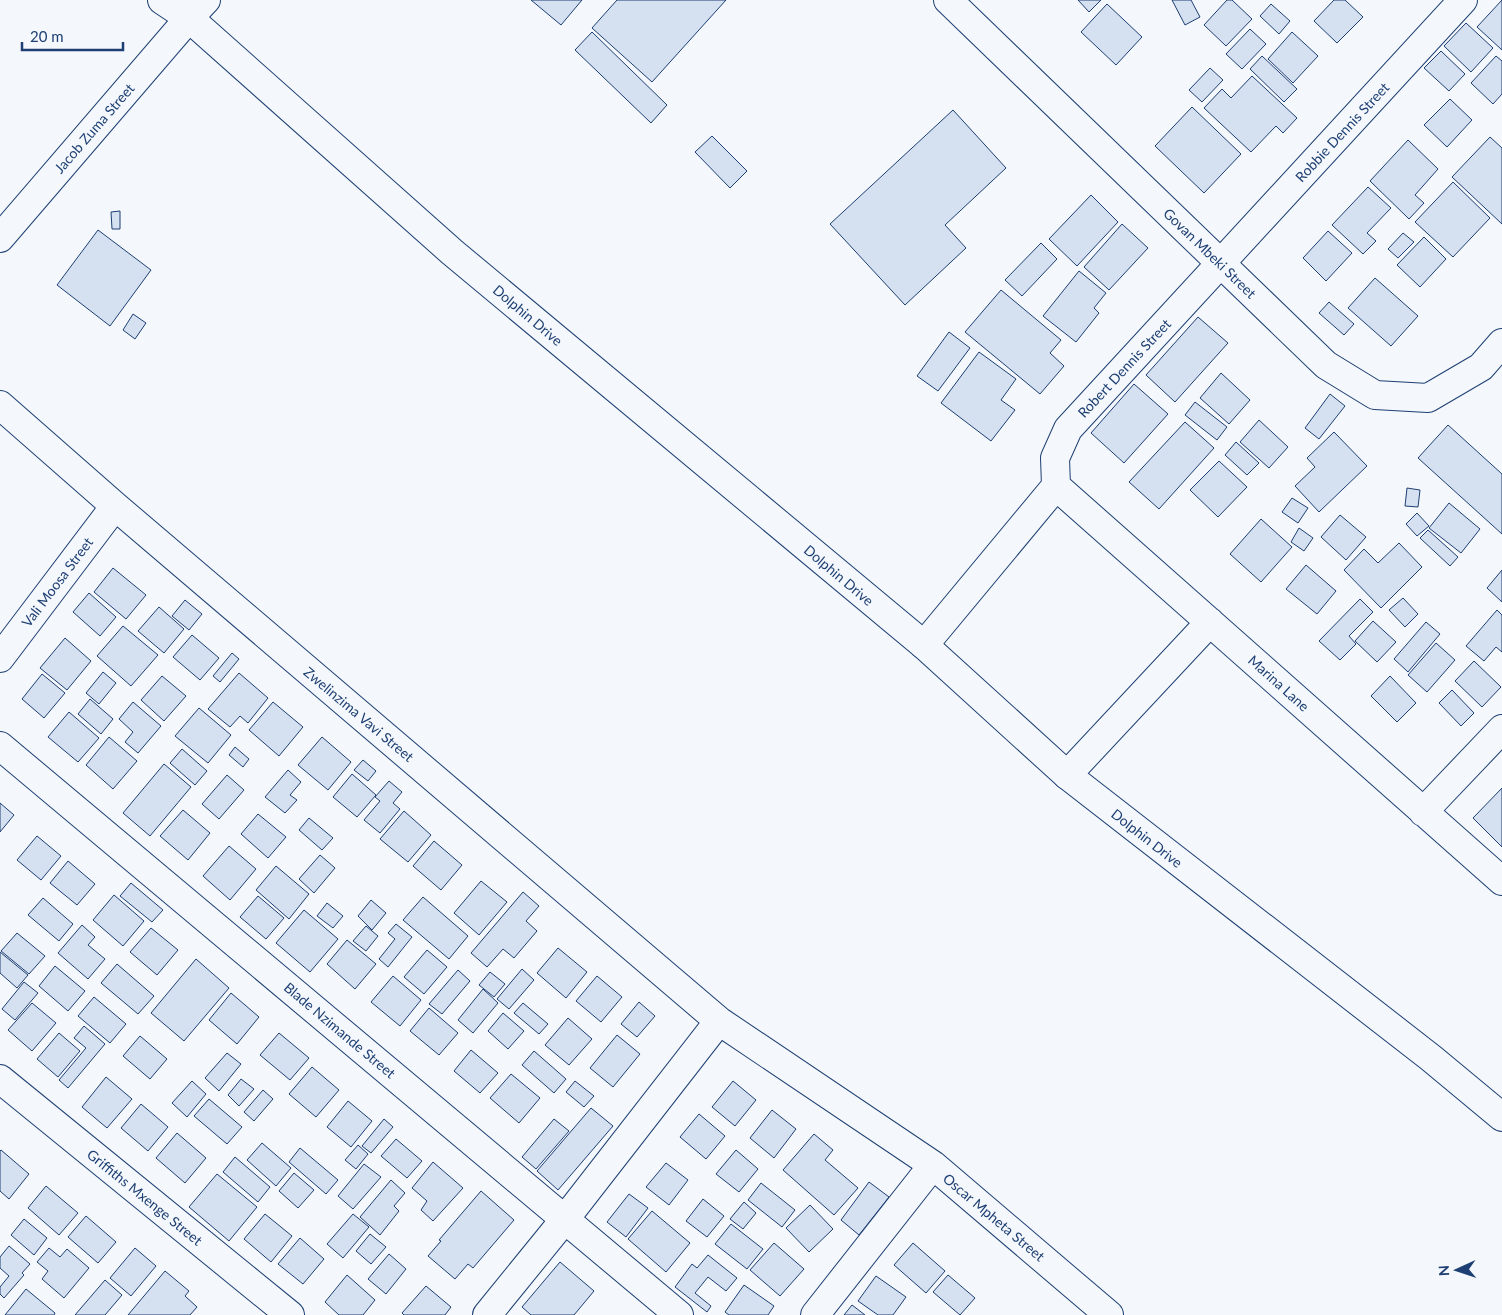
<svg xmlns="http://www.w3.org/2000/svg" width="1502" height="1315" viewBox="0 0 1502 1315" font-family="Lato,sans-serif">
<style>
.building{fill:#d5e0f0;stroke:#1d3f73}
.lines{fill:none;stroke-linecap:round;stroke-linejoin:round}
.street-casing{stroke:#1d3f73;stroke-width:30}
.secondary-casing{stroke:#1d3f73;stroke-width:30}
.street{stroke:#f4f7fb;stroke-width:28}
.secondary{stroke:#f4f7fb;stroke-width:28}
.labels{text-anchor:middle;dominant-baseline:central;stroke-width:4;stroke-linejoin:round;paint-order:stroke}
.street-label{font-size:14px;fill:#1d3f73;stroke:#f4f7fb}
</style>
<rect width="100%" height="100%" fill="#f4f7fb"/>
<path class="building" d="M531,0h51l-21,25z
M617,0h109l-74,82 -60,-54z
M1078,0h23l-12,12z
M1172,0h19l9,17 -15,8z
M1227,0h5l20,19 -26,27 -22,-21z
M1334,0h11l18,17 -26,26 -23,-22z
M1502,0v50l-25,-23z
M1107,4l35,33 -26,28 -35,-33z
M1271,4l19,17 -11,13 -19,-18z
M1466,23l27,25 -22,24 -27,-26z
M1250,29l16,15 -24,25 -16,-15z
M592,32l75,73 -16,18 -76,-73z
M1292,32l26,24 -25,27 -25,-24z
M1441,51l24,23 -16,17 -25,-23z
M1262,56l35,33 -13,13 -34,-33z
M1496,56l6,5v33l-9,10 -22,-21z
M1210,68l13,12 -21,22 -13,-12z
M1252,76l45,42 -14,15 -7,-7 -25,26 -47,-44 18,-19 9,9z
M1450,99l22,21 -25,27 -23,-22z
M1192,107l49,47 -37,39 -49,-47z
M953,110l53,58 -61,57 21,23 -61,57 -75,-81z
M712,136l35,35 -17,17 -35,-36z
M1490,137l12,11v76l-50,-47z
M1408,140l30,29 -23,26 9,8 -15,16 -39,-38z
M1453,182l37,36 -37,39 -38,-35z
M1368,187l23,21 -24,25 9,8 -13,13 -31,-29z
M1091,195l27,27 -41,44 -28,-27z
M120,211v18h-8l-1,-17z
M1122,224l26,24 -39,42 -25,-23z
M98,230l53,40 -41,56 -53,-41z
M1328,231l24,22 -26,28 -23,-23z
M1403,233l11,9 -16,16 -10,-9z
M1424,237l22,22 -26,28 -23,-22z
M1041,243l16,16 -35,37 -17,-16z
M1079,271l27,22 -12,15 5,5 -23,29 -33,-26z
M1375,278l43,38 -27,30 -43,-38z
M1001,290l60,50 -11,13 14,13 -24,28 -75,-62z
M1329,302l25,22 -10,11 -25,-22z
M133,314l13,9 -11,16 -12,-9z
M1198,317l30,26 -53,59 -29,-27z
M949,332l21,16 -32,43 -21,-15z
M979,352l37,27 -15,21 14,10 -24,31 -50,-38z
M1221,373l29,27 -21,24 -29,-26z
M1134,384l34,30 -44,49 -33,-30z
M1330,394l15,12 -26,33 -14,-11z
M1195,402l32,25 -10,13 -32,-25z
M1259,420l29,27 -19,21 -29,-26z
M1185,422l29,26 -55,61 -30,-27z
M1448,425l54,49v60l-84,-76z
M1334,432l33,34 -48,46 -24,-26 20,-19 -8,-9z
M1236,442l23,21 -12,12 -22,-20z
M1219,461l28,26 -29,30 -28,-27z
M1407,488l13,2 -2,17 -13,-1z
M1292,498l16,10 -10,15 -16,-11z
M1449,503l31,26 -19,24 -32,-25z
M1417,513l12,13 -12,10 -11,-12z
M1340,515l26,22 -20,23 -25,-23z
M1261,519l31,28 -31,35 -31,-28z
M1299,528l14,10 -9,13 -13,-9z
M1428,530l30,27 -8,9 -30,-28z
M1399,543l23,24 -41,41 -37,-38 20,-21 14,14z
M1306,565l30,26 -19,23 -31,-25z
M113,568l33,27 -20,24 -32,-27z
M1502,570v32l-15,-14z
M89,593l27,24 -16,19 -27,-24z
M1403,598l15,16 -13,13 -16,-17z
M1360,599l13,13 -24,24 7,8 -16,16 -21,-19z
M185,600l17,14 -13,16 -17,-14z
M159,607l25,22 -20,24 -26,-22z
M1497,610l5,5v37l-6,-5 -12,14 -18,-15z
M1373,621l23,21 -19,20 -22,-21z
M1426,622l14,12 -32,38 -14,-13z
M123,626l35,29 -27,31 -34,-30z
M192,635l27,23 -19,22 -27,-23z
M65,638l26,23 -24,29 -27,-22z
M1436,643l19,17 -28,32 -19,-17z
M232,653l7,6 -19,23 -7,-6z
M1474,661l27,26 -19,20 -27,-26z
M103,672l13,11 -17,21 -13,-11z
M239,673l29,25 -20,25 -8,-7 -10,11 -22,-18z
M42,674l23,19 -21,25 -22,-19z
M162,676l24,20 -22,25 -23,-21z
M1390,676l26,27 -19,19 -26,-26z
M1452,690l22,23 -13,13 -22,-23z
M90,699l23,20 -12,15 -23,-20z
M133,702l28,24 -23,27 -13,-11 8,-10 -14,-13z
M273,702l30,25 -24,29 -30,-26z
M199,708l32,27 -23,28 -33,-27z
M69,712l30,26 -21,24 -30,-25z
M109,737l28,24 -24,28 -27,-24z
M322,737l29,25 -23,28 -30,-25z
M235,747l14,12 -6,8 -14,-12z
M182,749l25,22 -12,14 -25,-22z
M363,760l13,11 -8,10 -14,-11z
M164,764l27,23 -41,49 -27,-23z
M288,770l13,12 -11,13 7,5 -12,13 -20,-16z
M352,774l24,21 -19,22 -24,-20z
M227,775l17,15 -25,29 -17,-15z
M389,781l13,11 -9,11 7,6 -20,24 -16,-13 16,-19 -5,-4z
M1502,788v59l-29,-29z
M0,803l14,12 -14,17z
M183,810l27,23 -22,27 -28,-24z
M404,811l27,24 -23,27 -28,-23z
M258,814l28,23 -18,21 -27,-24z
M309,818l24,20 -11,12 -23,-20z
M37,836l24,20 -20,24 -24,-20z
M434,841l28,24 -21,25 -28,-24z
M229,846l27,23 -26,31 -27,-24z
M320,855l15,13 -21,25 -15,-14z
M68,861l27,23 -18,21 -27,-22z
M276,866l33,28 -20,25 -33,-29z
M481,881l26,21 -28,33 -25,-22z
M131,883l32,27 -11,12 -32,-26z
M523,892l16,14 -13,15 11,10 -23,27 -11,-9 -16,18 -16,-14z
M114,895l30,26 -21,25 -30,-26z
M258,896l26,22 -18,21 -26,-22z
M423,897l45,39 -19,23 -46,-39z
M43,898l30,26 -14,17 -31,-26z
M371,900l15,13 -14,17 -14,-14z
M327,903l16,13 -10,12 -16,-12z
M304,910l34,29 -28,33 -34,-29z
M396,924l16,13 -24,30 -9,-8 16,-20 -7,-6z
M82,925l13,12 -7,8 17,14 -17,20 -30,-26z
M366,926l12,10 -12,15 -13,-10z
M151,928l27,22 -21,25 -27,-23z
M17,933l28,23 -16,18 -28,-23z
M347,940l29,24 -21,25 -28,-25z
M558,948l29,24 -21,26 -29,-25z
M427,950l20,17 -23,27 -20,-17z
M0,952l28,23 -11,13 -17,-15z
M196,959l33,29 -45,53 -33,-28z
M117,964l37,32 -16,18 -37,-31z
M55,966l30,25 -17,20 -29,-25z
M522,969l12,11 -25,29 -12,-10z
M458,970l12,11 -28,33 -13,-10z
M490,972l15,12 -11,13 -15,-12z
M393,976l28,24 -21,26 -29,-24z
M597,976l25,21 -21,25 -25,-21z
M24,982l14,11 -23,27 -13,-11z
M483,989l15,14 -25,30 -15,-13z
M231,993l28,24 -22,27 -28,-24z
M94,997l32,27 -16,19 -32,-27z
M639,1002l16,14 -18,21 -16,-13z
M32,1003l24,20 -24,28 -24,-21z
M523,1003l25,21 -9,10 -25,-21z
M429,1008l29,25 -19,22 -29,-24z
M503,1013l21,18 -16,18 -20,-18z
M568,1018l24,21 -23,26 -24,-20z
M84,1026l21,18 -37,44 -9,-8 27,-32 -12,-10z
M59,1033l21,18 -22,26 -21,-18z
M279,1033l30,25 -19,22 -30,-25z
M617,1035l23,19 -27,33 -23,-19z
M140,1036l27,23 -17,20 -27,-23z
M471,1050l27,23 -18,20 -26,-22z
M534,1051l32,28 -12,14 -32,-28z
M227,1053l14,11 -22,27 -14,-13z
M312,1067l27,23 -23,27 -27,-23z
M511,1074l29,24 -21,25 -29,-25z
M106,1077l26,22 -25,29 -25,-21z
M241,1079l13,10 -15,17 -11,-11z
M192,1081l14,13 -19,23 -15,-14z
M575,1081l19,15 -10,11 -18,-15z
M733,1081l23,19 -21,26 -23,-19z
M263,1090l10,9 -19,22 -10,-9z
M209,1099l33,28 -15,17 -33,-28z
M348,1101l24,20 -21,26 -24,-20z
M141,1104l27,23 -20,24 -27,-23z
M591,1108l22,18 -55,64 -21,-19z
M772,1110l24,19 -22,29 -24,-20z
M699,1114l26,22 -19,23 -26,-22z
M384,1119l9,8 -22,26 -9,-7z
M554,1119l15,12 -33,38 -14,-12z
M177,1133l29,25 -21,25 -29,-25z
M814,1134l19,16 -8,10 33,28 -24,27 -51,-45z
M396,1139l26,22 -15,17 -26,-22z
M262,1143l29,25 -15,18 -29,-26z
M358,1145l10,9 -12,15 -11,-9z
M300,1148l38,32 -12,14 -37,-32z
M1,1150l28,24 -20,25 -9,-8v-40z
M736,1150l22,19 -19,23 -23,-18z
M235,1157l35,30 -12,15 -35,-30z
M433,1162l30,26 -30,33 -12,-11 6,-9 -15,-13z
M666,1163l22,17 -19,25 -23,-18z
M364,1164l17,13 -28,32 -15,-13z
M294,1173l20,17 -16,18 -19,-17z
M217,1174l40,33 -28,34 -40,-34z
M391,1180l14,13 -11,13 5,5 -19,24 -20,-18z
M869,1182l20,15 -30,38 -18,-15z
M761,1183l34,27 -13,17 -34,-27z
M46,1186l32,27 -19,22 -31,-27z
M481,1191l33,29 -41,48 -5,-4 -13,15 -27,-23 13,-15 -2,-1z
M629,1194l19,14 -22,29 -19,-15z
M703,1199l21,17 -17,21 -21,-16z
M744,1202l12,11 -13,16 -13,-10z
M810,1205l23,24 -24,23 -23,-24z
M652,1211l38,32 -24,29 -38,-33z
M265,1214l27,22 -21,26 -27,-23z
M353,1214l16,13 -26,31 -16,-14z
M86,1216l30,26 -18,21 -30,-26z
M24,1219l23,19 -13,17 -23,-20z
M731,1224l32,25 -16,20 -32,-25z
M370,1234l16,13 -15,17 -15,-13z
M300,1238l24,21 -21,25 -25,-20z
M774,1243l30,26 -24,27 -30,-26z
M913,1243l32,28 -19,22 -32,-28z
M9,1246l21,18 -8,9 2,2 -20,23 -4,-4v-7l9,-11 -9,-8v-11z
M49,1248l11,9 7,-8 22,19 -25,30 -22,-19 6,-8 -11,-9z
M135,1248l21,18 -25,30 -21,-18z
M389,1254l17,15 -20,25 -18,-15z
M708,1255l29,23 -11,13 -18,-14 -13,16 16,13 -4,6 -32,-25 17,-23 5,4z
M560,1262l34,29 -20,24h-43l-9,-8z
M165,1271l24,20 -4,5 12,11 -7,8h-62z
M347,1275l28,25 -12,15h-24l-14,-13z
M948,1275l27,23 -15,17 -27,-23z
M876,1276l30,21 -13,18h-15l-20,-14z
M105,1280l17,15 -17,20h-30z
M744,1285l30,21 -6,9h-39l-4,-3z
M426,1286l25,21 -6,8h-41l-2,-2z
M26,1289l29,24 -1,2h-49z
M852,1305l13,10h-21z"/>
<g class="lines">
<defs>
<path id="street" d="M948,0l378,365 49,30 53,3 53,-31 21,-24
M0,238l189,-220 17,-18
M0,405l115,101 604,515 214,144 176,150
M1056,486l-1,-28 13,-29 395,-429
M1056,486l446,395
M924,645l132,-159
M0,658l115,-152
M0,746l679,569
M1067,775l143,-153
M1423,812l79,-83
M0,1079l290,236
M487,1315l78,-96 154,-198
M815,1315l118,-150"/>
<path id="secondary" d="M162,0l27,18 263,234 472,393 143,130 364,283 71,59"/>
</defs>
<use href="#street" class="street-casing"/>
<use href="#secondary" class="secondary-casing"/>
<use href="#street" class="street"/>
<use href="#secondary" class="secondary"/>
</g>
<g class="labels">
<g class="street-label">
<text transform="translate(94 128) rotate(-49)">Jacob Zuma Street</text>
<text transform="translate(1342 132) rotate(-47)">Robbie Dennis Street</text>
<text transform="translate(1210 253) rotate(44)">Govan Mbeki Street</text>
<text transform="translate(528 315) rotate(40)">Dolphin Drive</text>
<text transform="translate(1124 368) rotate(-47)">Robert Dennis Street</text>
<text transform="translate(839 575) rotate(40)">Dolphin Drive</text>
<text transform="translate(57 582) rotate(-53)">Vali Moosa Street</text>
<text transform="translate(1279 683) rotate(42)">Marina Lane</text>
<text transform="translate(359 714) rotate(40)">Zwelinzima Vavi Street</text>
<text transform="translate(1147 838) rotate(38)">Dolphin Drive</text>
<text transform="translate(340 1030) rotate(40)">Blade Nzimande Street</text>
<text transform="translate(145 1197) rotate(39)">Griffiths Mxenge Street</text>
<text transform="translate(994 1217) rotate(40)">Oscar Mpheta Street</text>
</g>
</g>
<g transform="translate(1457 1270) rotate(267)" stroke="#f4f7fb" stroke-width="4" paint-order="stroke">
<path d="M0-4L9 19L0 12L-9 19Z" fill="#1d3f73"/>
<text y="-8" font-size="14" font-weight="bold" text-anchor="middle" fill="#1d3f73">N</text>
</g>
<path d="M22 42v8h101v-8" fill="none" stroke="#1d3f73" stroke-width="2.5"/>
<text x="30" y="42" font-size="15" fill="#1d3f73" stroke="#f4f7fb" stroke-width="4" paint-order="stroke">20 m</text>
</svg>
